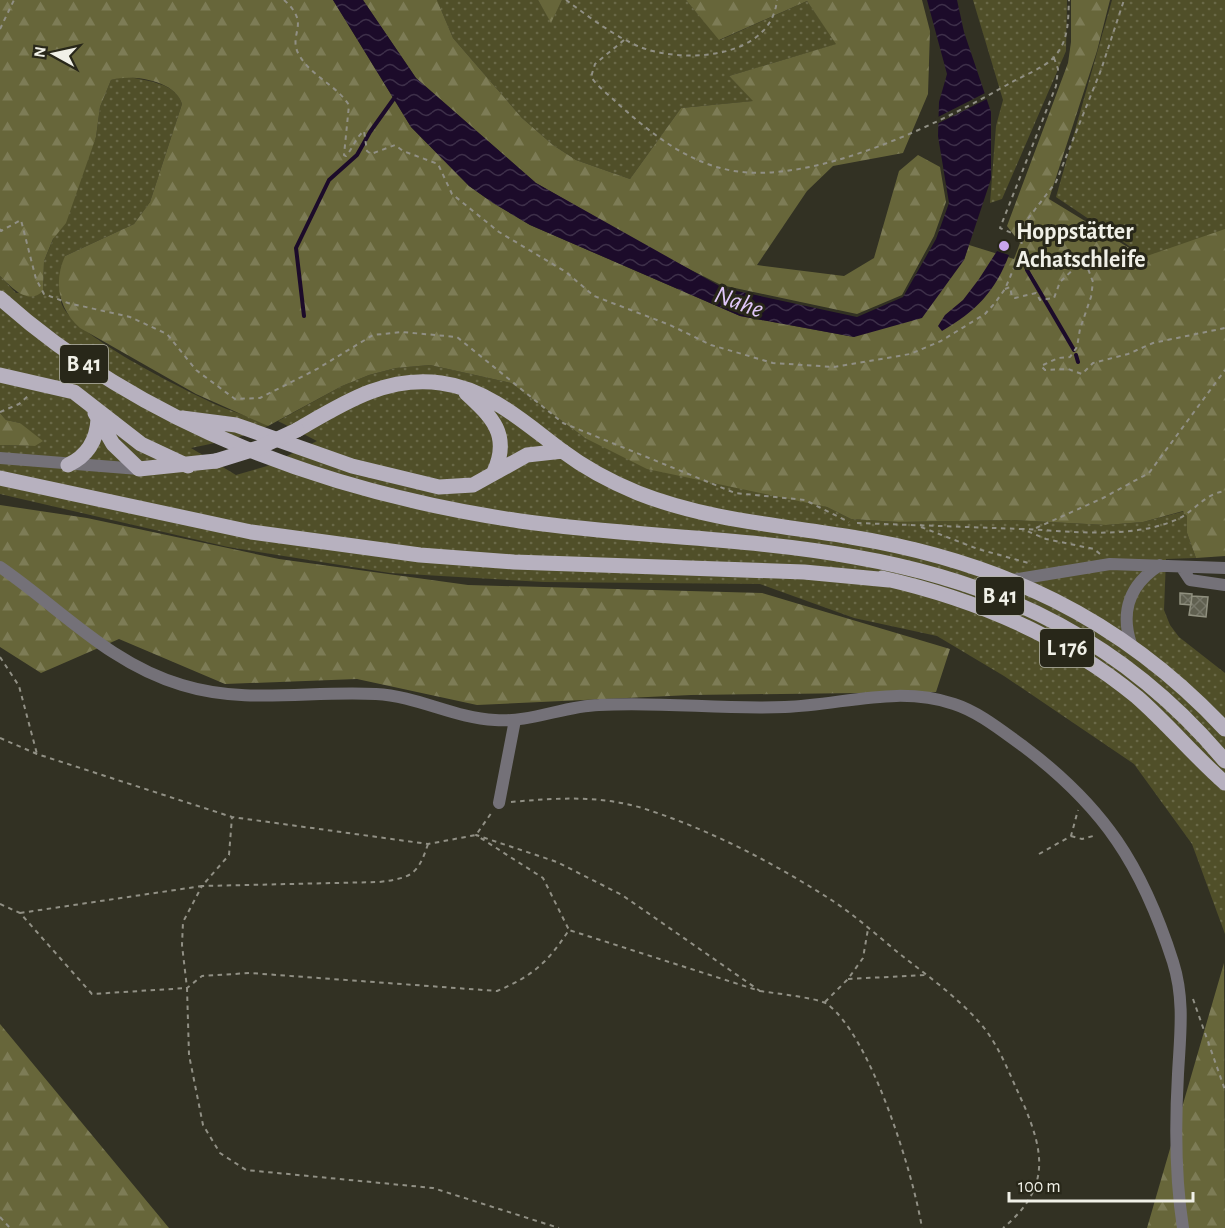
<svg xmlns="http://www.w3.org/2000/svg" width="1225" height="1228" viewBox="0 0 1225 1228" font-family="'Alegreya Sans',sans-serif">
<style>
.grass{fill:url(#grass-dots)}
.forest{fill:url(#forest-firs)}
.water{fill:url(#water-waves)}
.pier{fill:#323123}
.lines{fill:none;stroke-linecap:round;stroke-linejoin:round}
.stream{stroke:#1c0b2a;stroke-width:4}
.building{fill:url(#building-cross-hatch);stroke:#90907f;stroke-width:1.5}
.path{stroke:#919085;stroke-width:2;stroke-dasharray:4.5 4.5;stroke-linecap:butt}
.minor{stroke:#747178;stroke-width:12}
.major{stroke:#b7b1bf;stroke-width:15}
.major-bridge{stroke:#b7b1bf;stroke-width:15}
.poi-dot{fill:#c9a5ee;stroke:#282719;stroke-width:2}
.labels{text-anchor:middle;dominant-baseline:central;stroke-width:6;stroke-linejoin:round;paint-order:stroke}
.shield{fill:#282719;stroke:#b4b4a9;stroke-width:1.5}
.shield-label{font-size:22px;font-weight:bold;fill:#f0f0e7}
.poi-label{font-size:24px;font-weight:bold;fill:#f0f0e7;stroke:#282719;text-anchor:start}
.water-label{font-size:26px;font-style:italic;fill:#e0c7fa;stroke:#282719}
</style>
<defs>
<pattern id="grass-dots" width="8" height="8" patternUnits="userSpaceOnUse" patternTransform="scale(1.5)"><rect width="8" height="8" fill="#504f29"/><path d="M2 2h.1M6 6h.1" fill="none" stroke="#6a6948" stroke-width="1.8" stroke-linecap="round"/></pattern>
<pattern id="forest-firs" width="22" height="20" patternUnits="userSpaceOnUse" patternTransform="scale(1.5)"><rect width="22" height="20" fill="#67663a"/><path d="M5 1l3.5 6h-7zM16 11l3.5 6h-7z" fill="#7d7c56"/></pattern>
<pattern id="water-waves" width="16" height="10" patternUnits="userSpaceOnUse" patternTransform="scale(1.5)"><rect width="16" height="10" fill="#1c0b2a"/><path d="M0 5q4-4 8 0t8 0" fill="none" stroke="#3d2f49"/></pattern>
<pattern id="building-cross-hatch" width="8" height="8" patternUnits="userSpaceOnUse" patternTransform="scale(1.5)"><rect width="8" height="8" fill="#606050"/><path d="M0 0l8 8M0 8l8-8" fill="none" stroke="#777769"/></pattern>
</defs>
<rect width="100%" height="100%" fill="#323123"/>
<path class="grass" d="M437,0h101l13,22 11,-22h124l34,40 87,-39 30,43 -108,32 25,25 -73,7 -51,71 -54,-19 -23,-15 -31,-27 -69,-80z
M973,0h94l-1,51 -64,148 -12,4 6,-77 7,-26z
M1112,0h113v243l-69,21 -100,-67z
M125,76c20,5 51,6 57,28l-32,98 -16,22 -69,32c-1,14 -7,34 -4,46 8,32 124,88 156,103 17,8 35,11 51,21l-34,13 -43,9 45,27 31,-9 50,-25 -39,-20 64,-35 27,-11 27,-7 34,-3 81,18 74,55 242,69 24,12 47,3 113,-2 95,5 37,-3 42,-11 2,5v17l9,25 -30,1 -2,51 6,15 9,12 46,36v261l-33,-90 -58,-80 -130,-88 -67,-40 -83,-18 -94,-34 -216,-2 -154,-9 -162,-26 -228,-53v-49l35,1 -15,-23 -14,-3 -6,-7v-137l16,17 27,-2 1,-30 52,-124 4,-30 11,-27z"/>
<path class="forest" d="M0,0h333l78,127 58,59 24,17 37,22 210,91 114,21 110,-77 5,-15 45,14 6,-16 -13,-17 61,-163 3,-21v-42h39l-13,51 -48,148 95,58 81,-28v327l-29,2 -9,-25v-17l-4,-5 -40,11 -37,3 -95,-5 -113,2 -47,-3 -24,-12 -180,-38 -62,-31 -74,-55 -81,-18 -34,3 -27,7 -27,11 -74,40 -72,-32 -116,-66c-21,-19 -27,-45 -15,-72l69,-32 16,-22 32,-98c-7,-24 -50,-30 -71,-24l-11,27 -4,30 -30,86 -13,16 -9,22 -1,30c-15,15 -32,-4 -43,-15z
M363,0h74l16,38 69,80 31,27 23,15 54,19 51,-71 72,-7 -24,-25 107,-32 -29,-43 -88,39 -33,-40h236l8,31 -2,63 -25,59 -70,13 -26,25 -50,74 87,11 30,-18 25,-87 19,-16 22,12 6,35 -12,34 -32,59 -45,19 -136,-29 -64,-32 -121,-70 -120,-105z
M538,0h24l-11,23z
M0,413l6,7 14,3 23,18 -8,5 -35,-1z
M0,505l87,13 192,41 189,26 294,8 188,56 -14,43 -245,3 -214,10 -120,-26 -132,5 -106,-45 -78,34 -41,-26z
M1224,963l1,265h-78z
M0,1024l169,204h-169z"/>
<path class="water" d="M333,0h30l53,78 120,105 187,105 134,29 46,-20 33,-58 13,-36 -11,-67 1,-34 8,-28 -20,-74h30l7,32 27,80v67l-27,81 -42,58 -68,19 -114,-21 -210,-91 -37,-22 -24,-17 -58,-59z
M997,251l12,4c-14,37 -33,56 -67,76l-4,-5 7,-11 18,-15 16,-21z"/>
<path class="pier" d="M987,92l2,6 -54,27 1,-7z"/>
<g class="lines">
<path class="stream" d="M1027,270l47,80
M304,316l-8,-68 33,-68 28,-25 13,-23 25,-35
M1076,355l2,7"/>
</g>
<path class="building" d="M1180,593l12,1 -1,11 -11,-1z
M1192,596l16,1 -2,20 -17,-2z"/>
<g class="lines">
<path class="path" d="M284,0c28,25 3,33 15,55 13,22 36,29 50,50l-5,50 2,1c7,-8 10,-19 18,-25l3,20 4,3 24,-9 8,6 35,13 14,30 47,38 67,40 28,24 76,29 41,20 62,18 61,4 76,-13 31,-13 44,-27 10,-11 10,-14 14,-33 3,-9 -1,-10 -21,-9 56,-142 2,-17 -4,-11
M566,0c23,17 48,36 74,47 44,17 131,12 137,-47
M0,29l14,-29
M624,40l-29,24 -4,13c7,10 18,18 26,26 35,31 70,60 117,68 83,13 207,-48 278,-89 13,-7 34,-15 43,-26 14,-16 13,-36 14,-56
M0,229l1,2 20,-11 15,59 8,15 24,9 62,14 37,17 29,36 39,29 25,-1 57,-29 56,-34 29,-3 55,5 106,86 172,70 70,7 44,22
M1017,233l39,-51 45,-112 23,-70
M1005,289l5,-2 2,10 3,1 21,-5 4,7 14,-2 6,-16 18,-17 9,1 6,16 -2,15 -11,32 -3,18 -7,10 -12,1 -17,8 4,4 23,-1 14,5 11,-11 35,-9 25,-11 72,-15
M0,412l19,-8 9,-8
M857,523l165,6
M921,527l57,22 54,15
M1036,528l67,-30 46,-25 76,-103
M1100,554l-6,-5 -48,-10 -24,-10c50,2 109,11 156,-10 18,-9 26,-25 47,-28
M0,657l19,29 18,68
M0,738l37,16 195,63 196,27 48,-9 16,-23
M511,802c46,-4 87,-7 131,6 67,21 132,55 191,93 24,16 46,36 68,54 27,21 56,42 79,68 20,23 30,53 43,80 22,51 27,86 -20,125
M1071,836l11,3 15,-4
M428,844c-10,31 -17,34 -49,38l-177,4 -19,36 -1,23 5,43 15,-12 48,-3 247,18c36,-15 51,-29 72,-61l-26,-52 -67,-43 81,27 65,33 138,96 -191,-61
M1039,854l32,-18 7,-26
M0,904l20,9 72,81 95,-6 2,67 14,70 17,28 26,17 187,18 126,40
M20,913l182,-27 27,-31 3,-38
M848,979l78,-4
M760,991c12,2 59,7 67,13 44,32 86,169 95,224
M1193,999l32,91
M825,1002l23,-23 15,-21 5,-29
M0,1217l10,11"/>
<path class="minor" d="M0,458l139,11
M0,567c61,42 110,97 182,118 65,20 129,5 194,9 41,2 78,24 119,26 34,3 69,-14 104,-15 62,-4 124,5 186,2 58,-2 112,-22 169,-3 25,8 48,27 69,42 81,61 119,119 150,216 12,38 7,74 5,112 -3,52 -3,103 5,154
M1182,568l8,12 35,5
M1012,580l98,-16 115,4
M1131,644c-11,-33 -1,-60 29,-79
M499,803l16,-83"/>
<path class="major" d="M0,298c144,129 331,195 520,223 111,16 225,16 335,36 150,26 271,86 370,204
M0,375l74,17 67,52 47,22
M466,393c26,24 45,42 28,79
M95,413l18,31 26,25 77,-8
M182,418l54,7 116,41 87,21 34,-2 54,-30 36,-4
M297,430c45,-26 89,-55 144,-47 47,6 84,40 120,67 24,18 50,32 77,43 68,27 141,32 213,44 148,24 270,81 374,192
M68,465c19,-9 29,-25 30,-46
M0,478l251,54 169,23 94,7 290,10 85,8
M882,578c93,21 180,57 255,119 31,27 57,59 88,86"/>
<path class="major-bridge" d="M216,461l42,-13 39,-18"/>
</g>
<circle class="poi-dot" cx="1004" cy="246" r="6"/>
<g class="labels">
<g class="shield">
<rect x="60" y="345" width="48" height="38" rx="4.5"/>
<rect x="976" y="577" width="48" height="38" rx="4.5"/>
<rect x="1040" y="629" width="54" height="38" rx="4.5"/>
</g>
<g class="shield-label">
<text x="84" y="364">B 41</text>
<text x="1000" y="596">B 41</text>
<text x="1067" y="648">L 176</text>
</g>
<g class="poi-label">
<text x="1016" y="232">Hoppstätter<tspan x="1016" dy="28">Achatschleife</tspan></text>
</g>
<g class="water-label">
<text transform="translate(739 302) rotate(20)">Nahe</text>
</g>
</g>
<g transform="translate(54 54) rotate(278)" stroke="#282719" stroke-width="4.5" paint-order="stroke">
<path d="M0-4.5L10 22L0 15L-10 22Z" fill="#f0f0e7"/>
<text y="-9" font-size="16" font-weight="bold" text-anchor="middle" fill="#f0f0e7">N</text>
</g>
<path d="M1009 1192v9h184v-9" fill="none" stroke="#f0f0e7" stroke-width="3"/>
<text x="1018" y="1192" font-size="18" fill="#f0f0e7" stroke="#282719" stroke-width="4.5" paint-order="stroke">100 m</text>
</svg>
